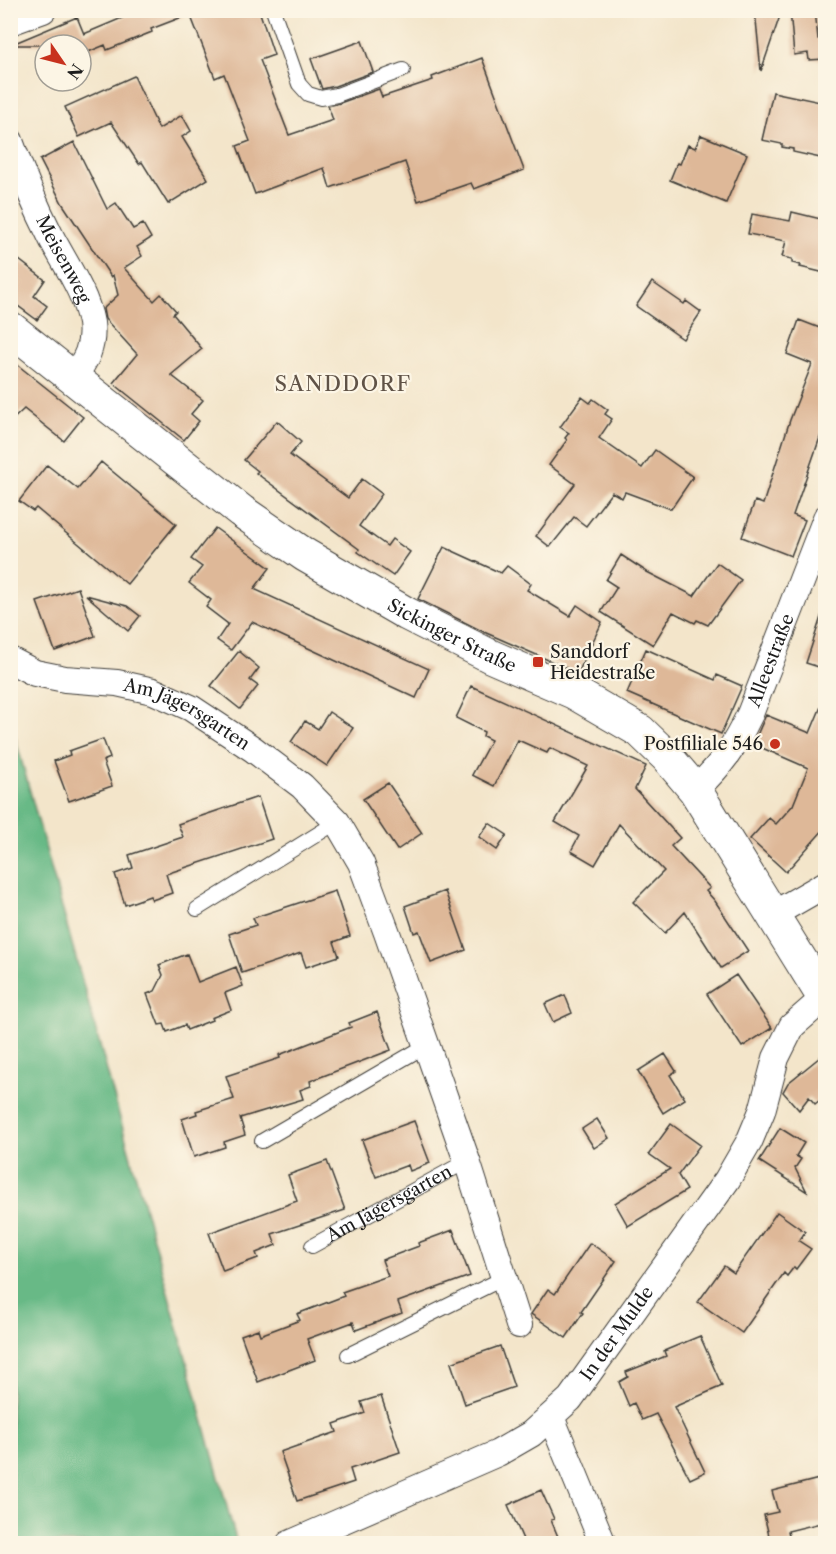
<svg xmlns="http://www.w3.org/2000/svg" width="836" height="1554" viewBox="0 0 836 1554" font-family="'Libre Caslon Text',serif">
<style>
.forest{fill:#68b986;stroke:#426a51;stroke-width:1.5}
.building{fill:#deb898}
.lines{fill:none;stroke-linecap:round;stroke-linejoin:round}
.service-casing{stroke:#3c3a36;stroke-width:16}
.minor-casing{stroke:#3c3a36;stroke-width:28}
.tertiary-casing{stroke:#3c3a36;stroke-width:35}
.service{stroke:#fff;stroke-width:14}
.minor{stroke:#fff;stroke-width:26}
.tertiary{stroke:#fff;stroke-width:33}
.poi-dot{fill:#c8321e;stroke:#fcf5e5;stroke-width:2}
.labels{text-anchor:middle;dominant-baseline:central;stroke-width:4.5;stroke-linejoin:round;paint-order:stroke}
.street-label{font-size:18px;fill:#1c1c1c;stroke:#fcf5e5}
.poi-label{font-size:18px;fill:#1c1c1c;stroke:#fcf5e5;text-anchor:start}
.quarter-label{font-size:21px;letter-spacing:1.5px;fill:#605347;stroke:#fcf5e5}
</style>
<rect width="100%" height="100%" fill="#fcf5e5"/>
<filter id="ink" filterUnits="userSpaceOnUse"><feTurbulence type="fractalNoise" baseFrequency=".0167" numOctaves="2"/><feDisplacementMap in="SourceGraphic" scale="12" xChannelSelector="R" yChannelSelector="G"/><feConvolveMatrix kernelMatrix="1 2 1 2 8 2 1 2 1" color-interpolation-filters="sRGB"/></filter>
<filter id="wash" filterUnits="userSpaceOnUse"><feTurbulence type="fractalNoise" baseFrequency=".008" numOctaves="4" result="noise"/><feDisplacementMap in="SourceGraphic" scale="24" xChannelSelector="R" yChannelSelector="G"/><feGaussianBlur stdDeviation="1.35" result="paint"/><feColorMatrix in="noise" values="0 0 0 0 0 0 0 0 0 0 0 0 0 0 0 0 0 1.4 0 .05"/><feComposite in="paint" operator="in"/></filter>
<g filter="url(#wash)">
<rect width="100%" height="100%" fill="#f3e5ca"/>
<path class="forest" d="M10,723l2,3 225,817h-226z"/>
<g id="blocks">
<path class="building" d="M141,10h118l15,45 -14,5 29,75 44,-15 -5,-14 12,-3 39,-14 3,8 51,-17 -1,-3 50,-19 42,112 -50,19 -3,-6 -53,18 -13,-39 -75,26 -6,-20 -69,26 -18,-48 13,-5 -26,-67 -9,4 -25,-64 -39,15 1,3 -45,18 -2,-5 -24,10v-10h-71l67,-28 7,17z
M755,10h27l-21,61z
M790,10h25l3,29 7,-1v21l-16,1 -1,-7 -14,2z
M362,41l11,31 -38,14 -13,3 -11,-30z
M134,76l25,53 23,-14 9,16 -9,6 26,42 -40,25 -26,-42 -3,2 -28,-42 -32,15 -14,-30z
M773,92l52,11v56l-32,-7v-3l-11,-2v-3l-20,-4z
M701,135l46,19 -21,49 -56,-23 7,-17 3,1 8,-19 7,3z
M74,142l33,67 9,-6 17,26 10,-5 8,14 -14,9 5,9 -18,12 30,33 7,-7 15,17 -3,3 29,35 -31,26 32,25 -12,14 8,7 -15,19 -71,-57 24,-29 -32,-35 -2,-10 15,-14 -5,-20 -2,2 -49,-74 -22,-43z
M792,212l33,8v53l-25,-6 1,-2 -9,-2v-4l-10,-2 4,-16 -38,-7 4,-20 38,7z
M10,253l35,27 -11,16 13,10 -10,14 -27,-20z
M652,282l32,22 2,-3 15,11 -18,27 -47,-33z
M799,320l26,10v93l-32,92 12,5 -14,36 -49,-19 13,-36 8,3 27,-84 22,-56 -25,-10z
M10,359l73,58 -19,24 -40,-32 -14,13z
M582,397l8,6 3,-4 15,11 -3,4 7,5 -13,19 43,30 13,-18 38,27 -22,32 -46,-17 -3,6 -10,-6 -26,34 -12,-9 -24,30 -14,-11 39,-52 -26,-19 18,-25 -2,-2 4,-5 -9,-6z
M277,421l24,21 -11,13 58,43 14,-19 20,15 -23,32 28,20 5,-7 18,13 -17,24 -35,-24 1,-3 -103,-76 2,-2 -14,-11z
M101,462l75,62 -49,60 -91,-76 -3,3 -14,-10 28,-36 31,24z
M215,528l55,40 -16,21 175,80 -13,29 -164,-76 -21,28 -14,-10 11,-16 -22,-17 5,-7 -22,-17 13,-16 -11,-8z
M444,547l57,26 6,-7 24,18 -4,6 43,26 7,-11 25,17 -24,51 -94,-41 -66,-33z
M621,555l26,17 47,24 23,-33 24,17 -33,45 -11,-5 -2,3 -22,-11 -20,33 -52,-33 16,-25 -11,-7z
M78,588l17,48 -40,15 -18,-49z
M86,595l41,11 13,10 -12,15z
M822,614l3,1v54l-19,-6z
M646,649l69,31 2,-5 25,11 -21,48 -94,-41z
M239,651l20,17 -9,12 8,6 -18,23 -29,-23z
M471,686l175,80 -11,23 45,49 -9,8 39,42 -4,3 9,10 33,50 -27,17 -36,-56 -20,21 -32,-31 31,-31 -45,-47 -24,41 -24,-14 8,-15 -24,-14 33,-56 -38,-18 -3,5 -29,-13 -24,46 -22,-11 19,-35 -8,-4 1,-4 -28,-14z
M825,697v131l-39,44 -36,-33 19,-21 7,6 17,-19 15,-37 -55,-24 13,-29 44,18z
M329,712l24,16 -26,38 -36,-24 14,-21 13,8z
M103,739l7,19 -7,3 9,25 -43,15 -15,-40 16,-6 -1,-4z
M388,783l34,50 -25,17 -34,-51z
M258,797l14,42 -106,35 6,19 -20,7 -2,-4 -25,9 -10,-31 18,-6 -4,-13 54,-18 -5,-13z
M489,823l18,12 -10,15 -18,-13z
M335,891l15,45 -16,6 5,14 -33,11 -5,-14 -59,20 -13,-39 27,-9 -3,-7z
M445,891l21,59 -35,13 -12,-32 -5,2 -9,-27z
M187,954l11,28 38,-15 7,19 -18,7 6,17 -20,8 1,2 -25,10 -2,-5 -18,7 -3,-8 -5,1 -12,-31 8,-3 8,-16 -4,-10z
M736,975l36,53 -30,19 -35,-53z
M565,995l7,18 -19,9 -8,-18z
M377,1012l14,38 -81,31 1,5 -11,4 3,9 -63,19 5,17 -21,7 1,5 -31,10 -12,-38 15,-5 -1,-3 38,-12 -8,-23 54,-18 -1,-3 72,-28 -2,-4z
M825,1053v43l-10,8 -6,-7 -10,13 -16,-18 5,-9z
M665,1054l11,17 -6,4 15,24 -22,14 -25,-42z
M597,1119l12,19 -15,10 -12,-19z
M414,1121l16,42 -20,8 -2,-6 -32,12 -14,-37z
M671,1124l29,21 -22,30 9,15 -59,36 -13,-23 55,-34 -21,-15z
M780,1128l24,15 -8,13 5,3 -6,9 12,24 -48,-31z
M327,1161l18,49 -73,24 4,11 -20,8 2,5 -35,13 -14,-38 88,-32 -9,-26z
M777,1212l28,20 -6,9 12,8 -15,20 -2,-2 -7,9 -3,-3 -42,60 -44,-31 26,-36 10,7z
M453,1230l17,46 -72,26 4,11 -46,17 -3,-8 -46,17 8,21 -57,22 -17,-47 17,-6 2,6 40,-15 -3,-6 47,-18 -2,-4 46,-16 -6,-16 37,-14 -1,-3z
M590,1243l26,18 -35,51 2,1 -17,25 -35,-24 17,-25 7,5z
M700,1336l22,50 -48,21 31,65 -15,7 -34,-65 -14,6 -8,-17 -5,3 -10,-24 9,-5 -2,-5 40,-16 -2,-5z
M500,1346l14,41 -49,17 -14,-41z
M381,1396l19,56 -50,17 4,13 -57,19 -17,-49 57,-20 -3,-8 31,-11 -4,-11z
M819,1479l6,28v15l-37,9 3,13h-20l-7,-29 14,-3 -6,-21z
M541,1490l13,29 -3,1 10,24h-36l-17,-39z"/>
</g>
</g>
<g filter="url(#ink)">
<use href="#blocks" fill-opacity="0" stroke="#3c3a36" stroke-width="1.5"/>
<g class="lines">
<defs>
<g id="service">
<path d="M273,10l26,74 9,10 13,4 16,-3 66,-25"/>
<path d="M197,909l140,-87"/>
<path d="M262,1141l165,-96"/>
<path id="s1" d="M312,1246l155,-85"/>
<path d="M348,1355l156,-77"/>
</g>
<g id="minor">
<path d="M10,22l33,-12"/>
<path id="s2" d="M10,141c12,34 26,66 42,98 14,26 34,55 39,84 3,23 -5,37 -18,55"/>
<path id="s3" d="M10,660l25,13 30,6 52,4 36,8 38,17 62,41 49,37 35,36 24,41 26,70 80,228 52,164"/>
<path id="s4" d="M695,790c28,-27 38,-41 55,-76l76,-196"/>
<path d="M772,915l54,-31"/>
<path d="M551,1417l52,127"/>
<path id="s5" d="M289,1544l209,-91 33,-19 39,-35 157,-219 22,-38 13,-31 14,-53 16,-32 31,-27"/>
</g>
<g id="tertiary">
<path id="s6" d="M10,328l231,183 64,44 102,59 83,42 83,36 67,39 27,26 28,33 131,211"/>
</g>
</defs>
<use href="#service" class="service-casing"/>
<use href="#minor" class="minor-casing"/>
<use href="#tertiary" class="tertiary-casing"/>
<use href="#service" class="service"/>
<use href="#minor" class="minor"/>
<use href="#tertiary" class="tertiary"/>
</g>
</g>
<g class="poi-dot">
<rect x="532" y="656" width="12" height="12" rx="3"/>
<circle cx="775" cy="744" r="6"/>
</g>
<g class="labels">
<g class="street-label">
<text stroke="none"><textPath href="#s2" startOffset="130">Meisenweg</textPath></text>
<text stroke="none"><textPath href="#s6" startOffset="540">Sickinger Straße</textPath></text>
<text stroke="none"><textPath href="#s4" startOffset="152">Alleestraße</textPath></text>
<text stroke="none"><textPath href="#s3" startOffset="188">Am Jägersgarten</textPath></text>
<text stroke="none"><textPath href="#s1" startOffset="88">Am Jägersgarten</textPath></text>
<text stroke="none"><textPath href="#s5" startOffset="399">In der Mulde</textPath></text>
</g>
<g class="poi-label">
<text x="550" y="652">Sanddorf<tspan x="550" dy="21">Heidestraße</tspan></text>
<text x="763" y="744" text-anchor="end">Postfiliale 546</text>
</g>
<g class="quarter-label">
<text x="343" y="383">SANDDORF</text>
</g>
</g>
<rect width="836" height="1554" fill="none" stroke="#fcf5e5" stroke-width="36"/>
<g transform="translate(63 63) rotate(125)"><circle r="28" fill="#fcf5e5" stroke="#a29e95" stroke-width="1.5"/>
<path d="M0-4.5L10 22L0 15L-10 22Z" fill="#c8321e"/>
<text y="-9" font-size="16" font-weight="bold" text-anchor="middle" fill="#1c1c1c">N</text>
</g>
</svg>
